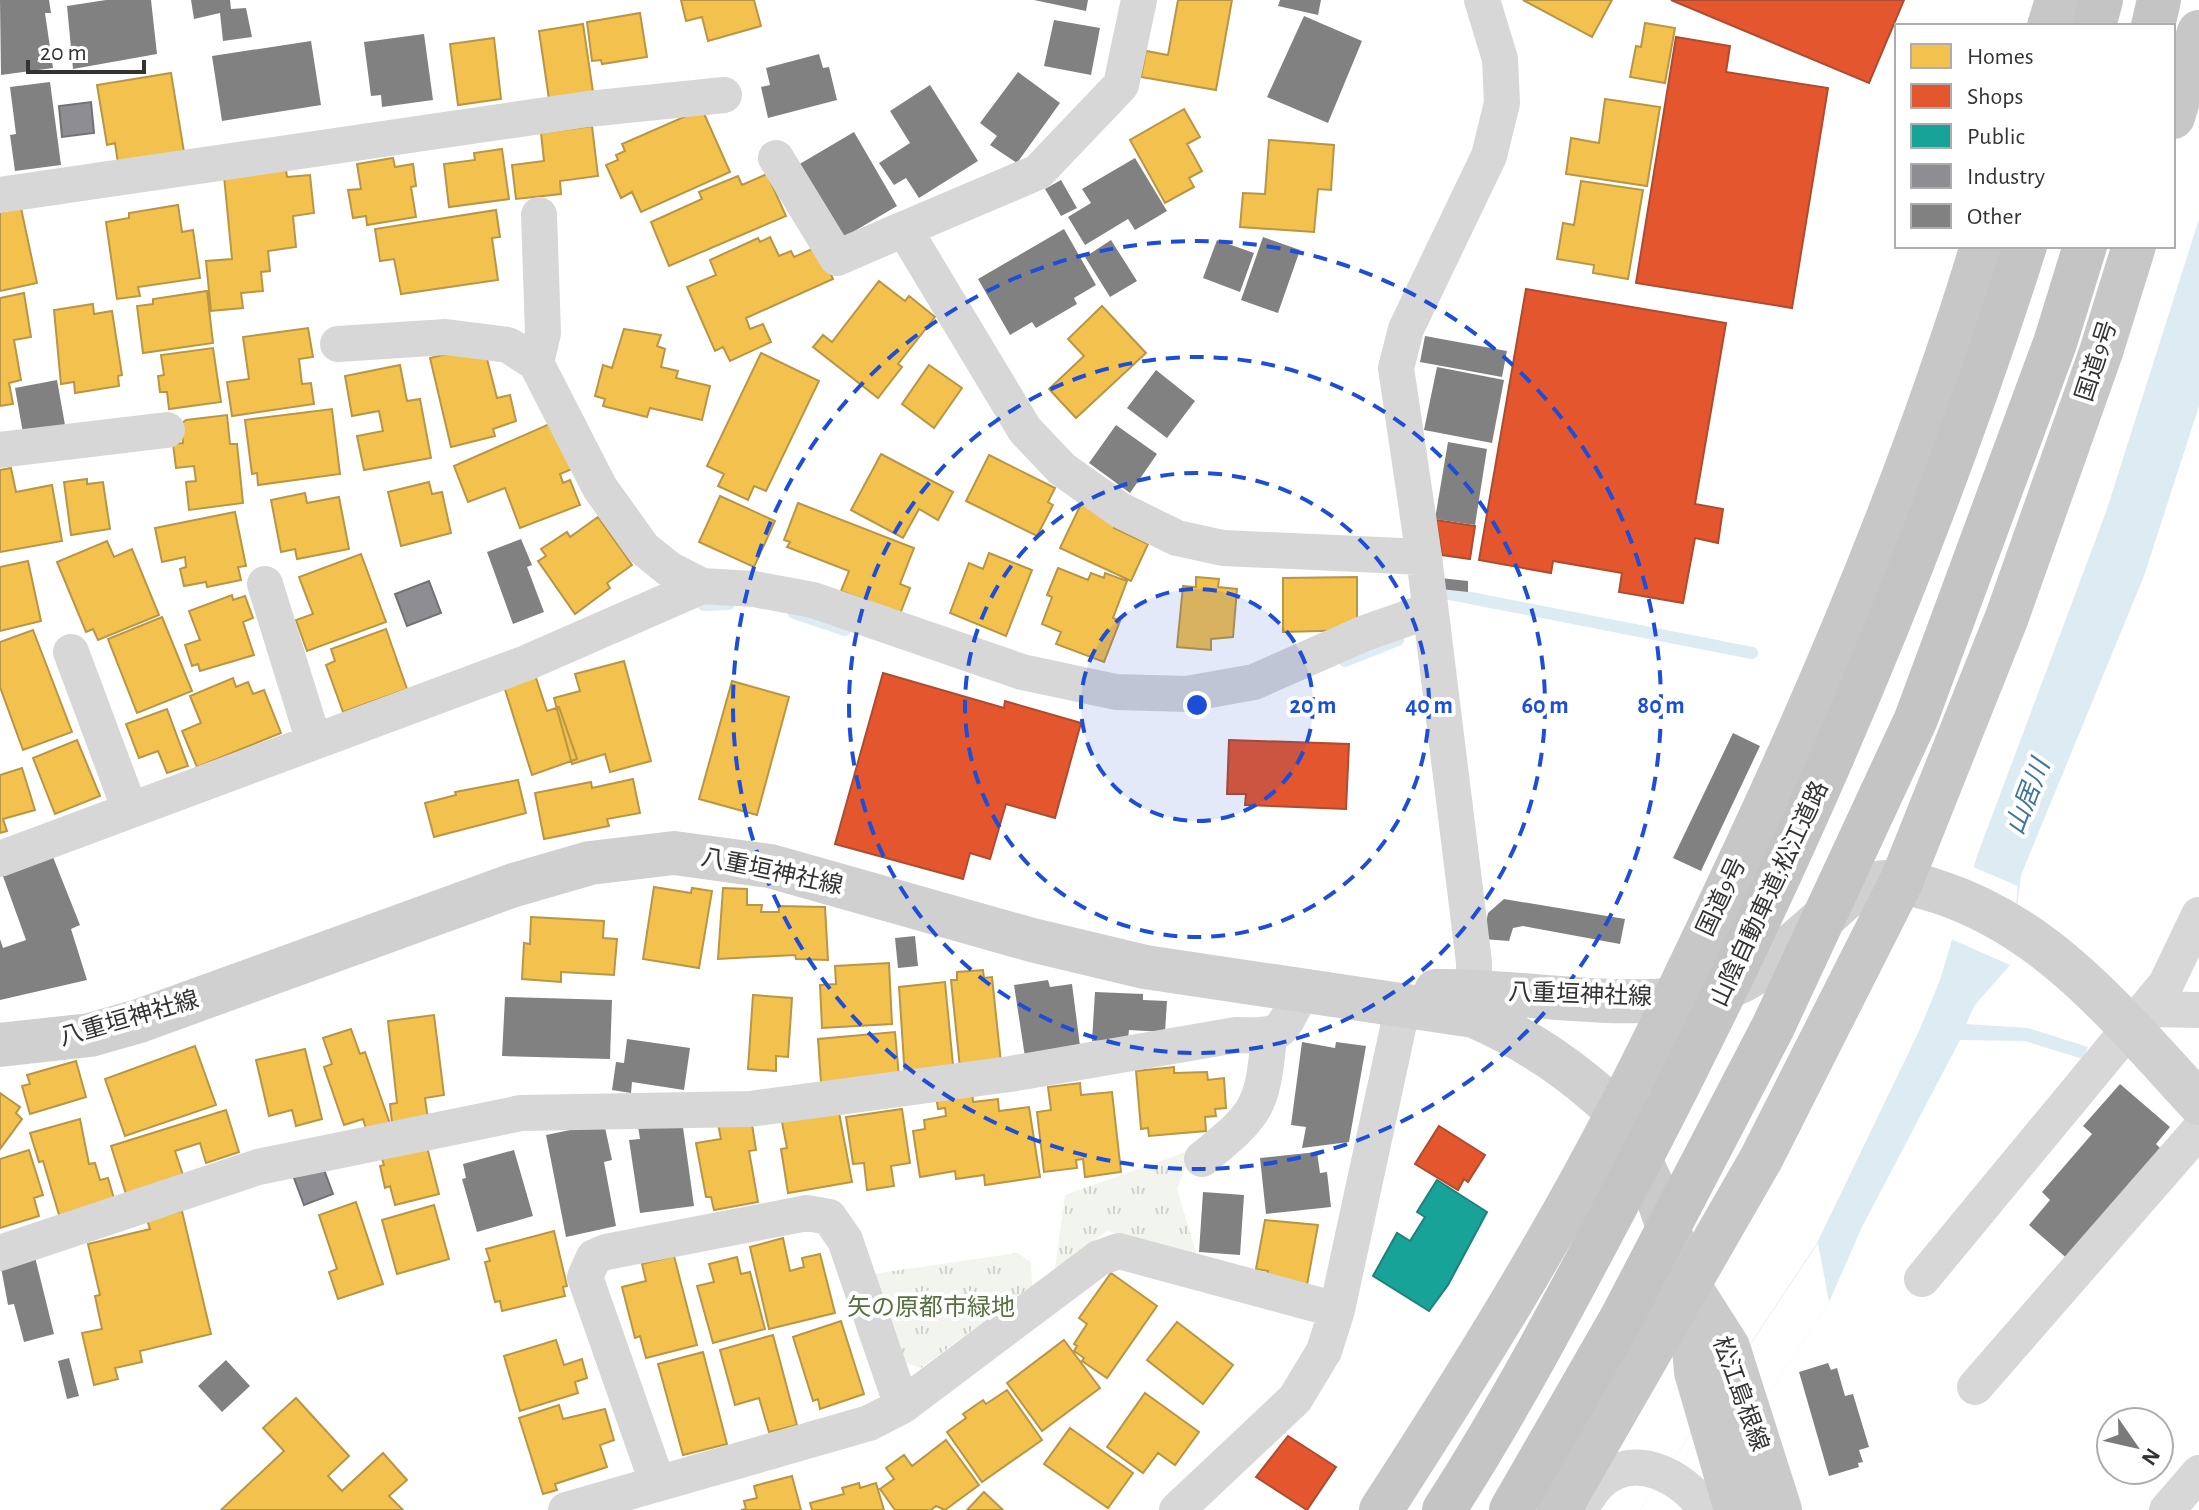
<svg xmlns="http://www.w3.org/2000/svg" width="2199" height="1510" viewBox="0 0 2199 1510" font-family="'Alegreya Sans','Noto Sans JP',sans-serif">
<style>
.park{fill:url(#park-tufts)}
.water{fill:#ddebf3}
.pier{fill:#fff}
.homes{fill:#f2c14e;stroke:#b99646;stroke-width:2}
.shops{fill:#e4572e;stroke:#af4c30;stroke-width:2}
.public{fill:#17a398;stroke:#1f817a;stroke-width:2}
.industry{fill:#8d8d92;stroke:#727276;stroke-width:2}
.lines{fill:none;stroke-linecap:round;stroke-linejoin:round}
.stream{stroke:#ddebf3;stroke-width:12}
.building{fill:#818181}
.minor{stroke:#d7d7d7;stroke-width:36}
.secondary{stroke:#d0d0d0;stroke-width:44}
.primary{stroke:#cacaca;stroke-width:44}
.trunk{stroke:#c7c7c7;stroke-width:44}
.motorway{stroke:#c4c4c4;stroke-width:44}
.motorway-bridge{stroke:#c4c4c4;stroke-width:44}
.ring{fill:none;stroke:#1d4ed8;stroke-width:4;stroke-dasharray:14 10}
.labels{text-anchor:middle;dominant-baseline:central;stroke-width:8;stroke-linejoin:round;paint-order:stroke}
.street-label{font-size:24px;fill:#333;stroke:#fff}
.park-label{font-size:24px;fill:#56703f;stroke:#fff}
.water-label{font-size:26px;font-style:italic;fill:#3f7597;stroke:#fff}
.centre{fill:#1d4ed8;stroke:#fff;stroke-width:4}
.ring-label{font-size:24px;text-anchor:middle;font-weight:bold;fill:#1d4ed8;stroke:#fff;stroke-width:8;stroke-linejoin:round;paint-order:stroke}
</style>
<defs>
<pattern id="park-tufts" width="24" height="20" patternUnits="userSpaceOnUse" patternTransform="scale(2)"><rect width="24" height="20" fill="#f1f5ed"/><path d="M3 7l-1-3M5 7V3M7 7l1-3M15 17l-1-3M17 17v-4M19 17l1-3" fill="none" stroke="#cfd2cc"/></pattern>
</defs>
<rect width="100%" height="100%" fill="#fff"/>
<path class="park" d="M1192,1150l-15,39 20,67 -90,-25 -52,38 10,-74z
M1017,1253l14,9 1,24 -111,82 -15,-5 -33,-89z"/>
<path class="water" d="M2199,219v187l-55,170 -123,299 -11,90 -36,41 -8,18 62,4 60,19 -5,12 -58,-18 -65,-1 -98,187 -33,75 -138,208h-51l177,-267 103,-214 20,-49 37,-124 129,-344z"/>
<path class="pier" d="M1973,867l45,19 -8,79 -59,-26z
M1818,1243l11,59 -138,208h-51z"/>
<path class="homes" d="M681,0h73l7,26 -53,15 -6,-24 -16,4z
M1178,0h54l-16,90 -75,-13 5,-26 22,4z
M1523,0h89l-20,37z
M640,13l7,44 -45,7 -1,-4 -9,1 -5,-39z
M1645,23l30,5 -10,55 -35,-6 6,-31 5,1z
M583,24l10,68 -44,7 -10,-68z
M494,38l7,61 -43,6 -8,-61z
M171,73l13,79 -66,11 -3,-20 -8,2 -10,-60z
M1605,99l55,8 -13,79 -81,-12 5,-36 28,5z
M702,109l28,63 -89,40 -9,-20 -11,6 -15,-33 12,-5 -2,-5 9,-4 -3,-7z
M1184,109l16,28 -13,7 15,27 -13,7 5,9 -29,16 -35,-63z
M592,126l6,50 -38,5 1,13 -45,5 -4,-34 32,-4 -3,-28z
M1269,140l65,5 -3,45 -13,-1 -4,43 -74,-5 3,-34 22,1z
M502,149l7,50 -60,8 -5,-43 31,-4 -1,-7z
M393,158l2,9 18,-3 3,22 -5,1 5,30 -49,8 -1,-9 -13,2 -5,-28 13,-1 -4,-25z
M286,170l1,7 23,-2 4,38 -21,3 3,31 -28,4 2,20 -9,1 2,19 -22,2 2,15 -32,3 -5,-50 26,-2 -8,-83z
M767,174l19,42 -117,50 -18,-44 51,-23 -3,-7 39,-16 4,9z
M1581,181l62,9 -15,89 -35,-6 1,-8 -37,-6 6,-36 11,2z
M178,205l4,27 11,-2 7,48 -62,9 2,9 -23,3 -11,-77 23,-4v-5z
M21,208l16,75 -37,8v-79z
M496,210l4,27 -8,1 6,42 -97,14 -7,-35 -14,2 -5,-32z
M770,237l9,19 12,-5 3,6 25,-11 14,33 -87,39 4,11 13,-5 8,18 -41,19 -7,-14 -8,4 -28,-64 29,-12 -6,-15 48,-22 2,4z
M879,281l26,20 4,-5 26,21 -37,47 4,3 -24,31 -65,-51 10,-12 9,7z
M207,291l6,52 -70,10 -6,-47 16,-2v-5z
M24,293l7,44 -17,3 7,40 -12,3 4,21 -13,2v-108z
M93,304l1,10 18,-3 10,64 -4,1 1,10 -44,7 -1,-11 -13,2 -7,-74z
M1102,306l44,47 -70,65 -27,-29 35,-33 -16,-17z
M308,328l5,29 -14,2 3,25 9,-1 3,21 -82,12 -5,-34 22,-3 -6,-42z
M624,329l37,6 -4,11 8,3 -4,18 17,4 -2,7 34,8 -8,34 -52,-12 -3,9 -44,-11 2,-7 -10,-3 8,-31 9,3z
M477,347l9,8 11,43 13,-3 6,26 -23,8 2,7 -44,11 -21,-89z
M213,348l8,54 -52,7 -2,-17h-7l-2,-16 6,-1 -3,-20z
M761,353l58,28 -53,110 -12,-5 -6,14 -30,-14 6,-12 -17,-8z
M400,365l7,36 13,-2 11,59 -67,12 -7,-34 26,-5 -4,-20 -27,5 -7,-40z
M929,365l33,23 -28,40 -32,-24z
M332,409l8,65 -82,11 -1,-12 -5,1 -7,-54z
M227,415l3,29h7l6,59 -54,7 -3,-28 10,-1 -2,-15 -18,2 -3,-24 10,-1 -2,-19 5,-4z
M554,422l18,47 -12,5 3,9 7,-3 10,25 -60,23 -15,-40 -37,14 -14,-36z
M881,454l72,38 -15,28 -19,-11 -16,29 -52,-28z
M989,455l66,33 -7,14 5,3 -16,31 -71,-35z
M11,468l5,24 36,-7 10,56 -62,11v-82z
M87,479v5l16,-2 7,47 -39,6 -7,-53z
M429,482l3,12 10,-2 9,41 -50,13 -13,-54z
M305,493l2,10 32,-6 10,52 -52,10 -2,-10 -14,3 -10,-52z
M720,496l55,25 -21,46 -55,-25z
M798,503l116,45 -14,36 10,4 -10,26 -59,-23 8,-20 -62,-24 3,-5 -6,-2z
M1081,504l36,17 -3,7 34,16 -17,37 -71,-33z
M235,512l11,54 -8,1 3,13 -34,7 -1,-5 -22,4 -4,-17 6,-2 -1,-10 -23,5 -7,-34z
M598,517l34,48 -25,18 3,5 -35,26 -37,-53 8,-5 -5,-7 26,-17 3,5z
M107,541l7,16 18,-8 27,66 -61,25 -5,-11 -7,3 -29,-70z
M989,553l43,17 -26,66 -56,-23 19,-50 14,6z
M361,554l25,68 -79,29 -11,-31 17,-6 -14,-37z
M28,561l13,60 -41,10v-64z
M1058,568l30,12 3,-7 13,5 1,-5 22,8 -14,37 7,3 -16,41 -48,-18 5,-12 -19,-8 10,-27 -5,-2z
M1196,577l23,2 -1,8 19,2 -4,48 -22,2v11l-34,-3 6,-61 13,1z
M1357,577v53l-74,2v-54z
M232,595l1,5 12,-4 8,22 -10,4 11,33 -54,16 -2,-7 -6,2 -7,-21 15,-5 -11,-29z
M162,617l30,74 -55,22 -29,-74z
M386,629l21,60 -64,23 -17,-47 9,-4 -4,-12z
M33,630l39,102 -49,18 -23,-63v-45z
M624,661l27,100 -41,11 -5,-18 -33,10 -18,-66 26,-7 -5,-17z
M534,672l13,39 12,-4 18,52 -45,16 -29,-92z
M233,678l3,9 12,-5 5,12 11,-4 17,43 -84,34 -15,-36 19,-8 -11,-27z
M732,681l57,16 -32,118 -58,-16z
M167,709l21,57 -21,7 -9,-22 -19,7 -13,-34z
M77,740l23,56 -45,18 -22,-56z
M22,768l13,42 -32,9 4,12 -7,2v-58z
M633,779l7,34 -33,6 2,7 -65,13 -9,-46 56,-11 1,6z
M518,780l8,33 -92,24 -9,-34 31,-8 -1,-3z
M654,887l37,6 1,-5 20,3 -13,77 -56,-9z
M723,888l24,1v16h15l-1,7h18v-6l46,1 3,53 -32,-1 -1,-4 -77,4z
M531,917l73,4 -1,17 14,1 -3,36 -53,-3v10l-39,-3 2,-36 6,1z
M889,963l3,61 -70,4 -2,-43 16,-1 -1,-18z
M983,970l1,8 8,-1 9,86 -41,5 -9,-88h6v-8z
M945,982l8,83 -48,13 -6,-91z
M753,995l39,3 -4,59 -12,-1v15l-28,-2z
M434,1015l10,80 -19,3 3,21 -36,4 -2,-19 7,-1 -9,-82z
M351,1029l9,25 5,-2 25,72 -23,8 -4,-13 -19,6 -20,-58 8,-3 -9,-26z
M895,1032l4,45 -78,6 -3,-44z
M195,1046l21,59 -91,31 -20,-57z
M305,1049l17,70 -26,7 -4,-16 -23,6 -13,-56z
M76,1061l10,36 -56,17 -8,-28 8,-2 -3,-9z
M1174,1067v6l33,-1 1,8 16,-2 2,30 -11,1 1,7 -11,1 1,14 -57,5 -1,-8 -7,1 -5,-58z
M1080,1083l1,12 31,-3 9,80 -36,5 -2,-18 -7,1 1,8 -33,4 -7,-60 14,-2 -3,-23z
M972,1090l1,12 25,-3 1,12 30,-4 11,70 -55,8 -1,-10 -28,4 -1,-8 -35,6 -7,-46 12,-2 -1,-9 22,-4 -1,-8 -7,1 -2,-14z
M0,1093l20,14 -4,6 6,6 -22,30z
M838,1107l14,75 -64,11 -7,-44 6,-1 -6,-31z
M902,1109l8,54 -19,3 3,20 -27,4 -3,-27 -11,1 -7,-47z
M226,1110l13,42 -33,11 -6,-20 -25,8 8,24 -57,19 -15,-48z
M751,1118l5,32 -7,1 9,51 -44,8 -3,-13h-5l-10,-54 25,-4 -3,-15z
M80,1119l9,45 6,-1 5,17 8,-2 7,24 -55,16 -17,-57 -4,1 -9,-29z
M427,1147l12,47 -44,11 -5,-19 -5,2 -5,-22 4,-1 -2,-6z
M29,1150l14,45 -9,3 5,18 -39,12v-69z
M356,1202l27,82 -45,15 -9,-27 8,-3 -18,-54z
M434,1205l15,54 -52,15 -15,-54z
M182,1211l29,123 -71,17 2,11 -27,6 3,11 -24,6 -12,-52 20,-4 -7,-33 5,-1 -12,-51 62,-15 -3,-9z
M1265,1220l53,5 -11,60 -40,-6 1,-8 -12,-2z
M554,1231l13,55 -4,1 2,9 -63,15 -2,-10 -5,1 -10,-40 5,-1 -4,-12z
M783,1238l7,33 14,-4 -2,-9 18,-4 15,59 -66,16 -19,-82z
M674,1256l23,89 -51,13 -6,-22 -5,2 -13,-51 24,-6 -4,-17z
M737,1257l4,17 9,-2 15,57 -52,14 -16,-57 17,-4 -5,-18z
M1111,1273l46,33 -50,72 -25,-17 2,-3 -10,-7 3,-5 -3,-2 13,-20 -8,-6z
M841,1321l23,73 -44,15 -2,-10 -5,2 -20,-64z
M1177,1322l56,43 -30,39 -56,-44z
M773,1335l24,90 -28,7 -10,-34 -24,7 -15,-55z
M556,1340l8,25 18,-6 5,19 -12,4 3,11 -58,18 -16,-55z
M1064,1340l36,48 -58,43 -35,-48z
M703,1352l24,92 -44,11 -25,-91z
M1007,1390l35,50 -60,42 -35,-50 19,-14 -3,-4 20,-14 3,4z
M1145,1393l54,39 -24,33 -17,-12 -15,20 -36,-26z
M296,1398l53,58 -21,20 14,15 41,-38 24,27 -18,16 14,14h-182l63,-59 -21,-23z
M559,1405l4,14 42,-10 9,31 -14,5 7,22 -52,17 2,6 -14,4 -24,-76z
M1070,1428l63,45 -25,35 -64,-44z
M946,1440l33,45 -34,25 -9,-4 -5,4h-36l-15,-21 14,-10 -8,-11 18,-13 8,11z
M792,1476l9,34h-60l5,-1 -2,-8 13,-3 -3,-12z
M859,1483l1,5 16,-5 8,27h-72l-2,-7 34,-9 -2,-6z
M984,1492l19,18h-36z"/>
<path class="shops" d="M1671,0h233l-35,83z
M1676,37l54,9 -4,26 102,16 -36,220 -156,-25z
M1526,289l200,34 -31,181 28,5 -5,34 -23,-5 -12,65 -64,-11 3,-19 -69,-12 -2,12 -72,-13z
M1436,520l39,6 -5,33 -28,-4z
M883,673l121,35 1,-7 76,22 -26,95 -49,-14 -16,55 -20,-6 -7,26 -128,-35z
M1229,740l120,4 -3,65 -101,-4 1,-11h-19z
M1439,1126l46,29 -17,27 -4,-3 -6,11 -43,-26z
M1288,1436l48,31 -29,43 -51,-33z"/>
<path class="public" d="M1437,1180l50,32 -39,73 -19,26 -56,-35 24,-43 13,8 15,-24 -8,-5z"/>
<path class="industry" d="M91,102l3,31 -32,4 -3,-31z
M429,581l12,32 -34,13 -12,-32z
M323,1167l10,27 -29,11 -10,-27z"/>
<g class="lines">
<path class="stream" d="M1445,593l307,60
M704,605l25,-1
M794,613l51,17
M1345,661l53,-21"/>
</g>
<path class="building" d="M0,0h49l2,13h-6l8,55 -52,7z
M106,0h45l6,54 -84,15 -6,-63z
M191,0h39l1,9 15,-1 6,29 -29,4 -3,-28 -26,6z
M1034,0h54l-2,11z
M1280,0h41l-3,15 -40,-9z
M1304,16l58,25 -34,82 -61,-26z
M1054,20l46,8 -9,47 -47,-9z
M424,34l9,66 -51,7 -1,-12 -10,1 -7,-54z
M311,41l10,64 -99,16 -10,-65z
M819,54l4,14 6,-1 8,33 -69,18 -7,-31 9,-2 -4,-17z
M1018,72l42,31 -43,60 -27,-18 7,-9 -17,-13z
M50,82l11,83 -46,6 -5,-36 6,-1 -6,-47z
M930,85l48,76 -59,37 -13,-20 -12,7 -15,-22 31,-20 -20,-32z
M854,132l43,74 -56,33 -43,-74z
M1135,158l32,53 -32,19 -7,-11 -43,26 -17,-28 23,-14 -9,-14z
M1061,180l16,28 -16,8 -16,-27z
M1064,229l32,56 -22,13 3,6 -41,24 -4,-6 -22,13 -32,-56z
M1263,237l37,13 -22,63 -37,-13z
M1111,240l26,41 -27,16 -25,-40z
M1217,240l37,13 -14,39 -37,-14z
M1425,336l82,15 -5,26 -82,-15z
M1437,367l67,13 -12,63 -68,-13z
M1156,370l39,31 -28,37 -40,-30z
M57,380l8,45 -42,8 -8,-45z
M1116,425l41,29 -27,39 -41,-30z
M1448,442l39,7 -12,76 -40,-6z
M521,539l11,26 -5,2 17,45 -31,12 -26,-72z
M1440,578l28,3v11l-27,-3z
M1733,733l27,13 -59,125 -28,-13z
M49,847l31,78 -9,4 16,51 -87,20v-61l3,9 23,-8 -26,-72z
M1504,899l121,20 -5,25 -97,-18 -10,2 -4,13 -26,-2 5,-26z
M915,936l3,30 -20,2 -3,-30z
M1048,980l2,7 22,-3 8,62 -55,11 -11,-72z
M1095,992l48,2v6l24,1 -2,31 -36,-2 -1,9 -36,2z
M505,997l107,3 -2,59 -108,-3z
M627,1039l63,9 -6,42 -52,-8 -1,11 -19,-3 4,-28 8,1z
M1302,1042l33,6 1,-6 30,4 -17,96 -47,6 4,-21 -15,-2z
M2120,1084l50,43 -14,17 8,8 -94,109 -41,-36 21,-25 -8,-8 50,-58 -9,-8z
M682,1120l12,86 -54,7 -11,-73 11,-1 -2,-13z
M604,1123l8,37 -8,2 12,64 -50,11 -20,-102z
M514,1150l19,66 -56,16 -15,-53 4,-1 -3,-14z
M1317,1152l3,21 7,-1 4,35 -65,7 -6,-56z
M1203,1192l41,3 -4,60 -41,-3z
M34,1253l20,81 -30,8 -10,-38 -6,1 -8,-43z
M69,1358l10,38 -12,3 -9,-38z
M226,1360l24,26 -28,26 -24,-26z
M1828,1363l3,7 6,-2 8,28 8,-2 16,53 -10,3 4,12 -5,1 1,4 -30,9 -30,-104z"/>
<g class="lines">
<path class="minor" d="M776,158l61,100 67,-29 121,201 37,39 58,41 57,28 46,10 201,9
M0,195l588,-86 136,-14
M904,229l134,-57 83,-87 18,-85
M338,344l108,-7 62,8 28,18 64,125 43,60 26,21 33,17 52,3 59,11 209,72 94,20 71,2 67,-12 111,-49 63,-22
M536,363l7,-30 -4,-118
M0,450l167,-20
M265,584l49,158
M71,652l59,158
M0,859l526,-196 176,-77
M2147,1009l52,1
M1474,1016v-54l-50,-405 -28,-189 10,-39 83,-173 13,-53 -2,-44 -18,-59
M1202,1159c56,-46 60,-50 67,-122
M0,1253l258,-86 263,-54 229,-4 260,-35 226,-39c51,2 44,-3 66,-45
M1922,1279l244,-295 33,-69
M1975,1387l224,-257
M657,1482l-72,-205 9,-20 12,-5 201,-39 22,4 16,23 57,166
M566,1510l303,-87 33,-17 197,-148 20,-7 218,59
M1177,1510l118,-111 29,-48 13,-41 66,-305
M1579,1510c6,-8 12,-19 19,-26 35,-35 85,-8 108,26
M2167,1510l32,-37"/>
<path class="secondary" d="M1436,991c87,-2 201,25 284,-1 43,-14 76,-49 109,-77 8,-7 18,-18 28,-23 26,-15 55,-7 82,2 111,36 183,128 260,211
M0,1045l90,-10 49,-14 375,-136 76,-22 84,-10 96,13 262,74 113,27 329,49c56,25 100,55 144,97"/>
<path class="primary" d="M1627,1132l30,64 31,88 40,63 52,163
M1689,1290l7,82 40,138"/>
<path class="trunk" d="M2049,26l8,-26
M2173,117l26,-85
M1381,1510c84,-130 167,-262 238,-400 45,-86 85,-173 126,-260 92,-197 174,-396 237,-604
M1559,1510l202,-351 141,-279 105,-263 94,-265 33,-106"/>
<path class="motorway" d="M2094,26l7,-26
M2153,26l6,-26"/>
<path class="motorway-bridge" d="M1444,1510c71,-110 131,-227 192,-342 154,-296 288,-604 389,-922
M1511,1510l111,-193 151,-290 143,-308 139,-376 30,-97"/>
</g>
<circle cx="1197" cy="705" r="116" fill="#1d4ed8" fill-opacity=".12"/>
<g class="ring">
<circle cx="1197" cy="705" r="116"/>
<circle cx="1197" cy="705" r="232"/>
<circle cx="1197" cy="705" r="348"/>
<circle cx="1197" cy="705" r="464"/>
</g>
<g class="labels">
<g class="street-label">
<text transform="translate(2097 361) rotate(-72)">国道9号</text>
<text transform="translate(772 872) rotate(12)">八重垣神社線</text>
<text transform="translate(1770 894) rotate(-65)">山陰自動車道;松江道路</text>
<text transform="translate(1722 897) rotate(-65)">国道9号</text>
<text transform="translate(1580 995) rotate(2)">八重垣神社線</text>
<text transform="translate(129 1019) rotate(-16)">八重垣神社線</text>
<text transform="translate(1740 1394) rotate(70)">松江島根線</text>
</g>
<g class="park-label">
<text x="931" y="1308">矢の原都市緑地</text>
</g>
<g class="water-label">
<text transform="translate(2028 797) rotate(-69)">山居川</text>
</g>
</g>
<circle cx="1197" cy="705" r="12" class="centre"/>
<g class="ring-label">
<text x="1313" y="713">20 m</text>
<text x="1429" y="713">40 m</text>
<text x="1545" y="713">60 m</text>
<text x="1661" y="713">80 m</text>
</g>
<rect x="1895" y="24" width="280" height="224" fill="#ffffff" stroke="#adadad" stroke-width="2"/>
<rect x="1911" y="44" width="40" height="24" fill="#f2c14e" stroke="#adadad" stroke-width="2"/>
<text x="1967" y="64" font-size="24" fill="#333333">Homes</text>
<rect x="1911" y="84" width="40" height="24" fill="#e4572e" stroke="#adadad" stroke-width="2"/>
<text x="1967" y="104" font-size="24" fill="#333333">Shops</text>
<rect x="1911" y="124" width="40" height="24" fill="#17a398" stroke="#adadad" stroke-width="2"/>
<text x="1967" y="144" font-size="24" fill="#333333">Public</text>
<rect x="1911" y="164" width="40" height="24" fill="#8d8d92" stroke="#adadad" stroke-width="2"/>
<text x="1967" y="184" font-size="24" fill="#333333">Industry</text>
<rect x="1911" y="204" width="40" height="24" fill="#818181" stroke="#adadad" stroke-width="2"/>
<text x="1967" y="224" font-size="24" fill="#333333">Other</text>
<g transform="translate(2135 1446) rotate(124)"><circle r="38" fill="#ffffff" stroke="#adadad" stroke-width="2"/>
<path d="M0-6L14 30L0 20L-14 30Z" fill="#7a7a7a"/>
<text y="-12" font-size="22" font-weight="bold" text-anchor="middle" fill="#333333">N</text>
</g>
<path d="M28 60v12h116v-12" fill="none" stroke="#333333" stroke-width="4"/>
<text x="40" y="60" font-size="24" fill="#333333" stroke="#ffffff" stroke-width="6" paint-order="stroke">20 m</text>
</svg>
